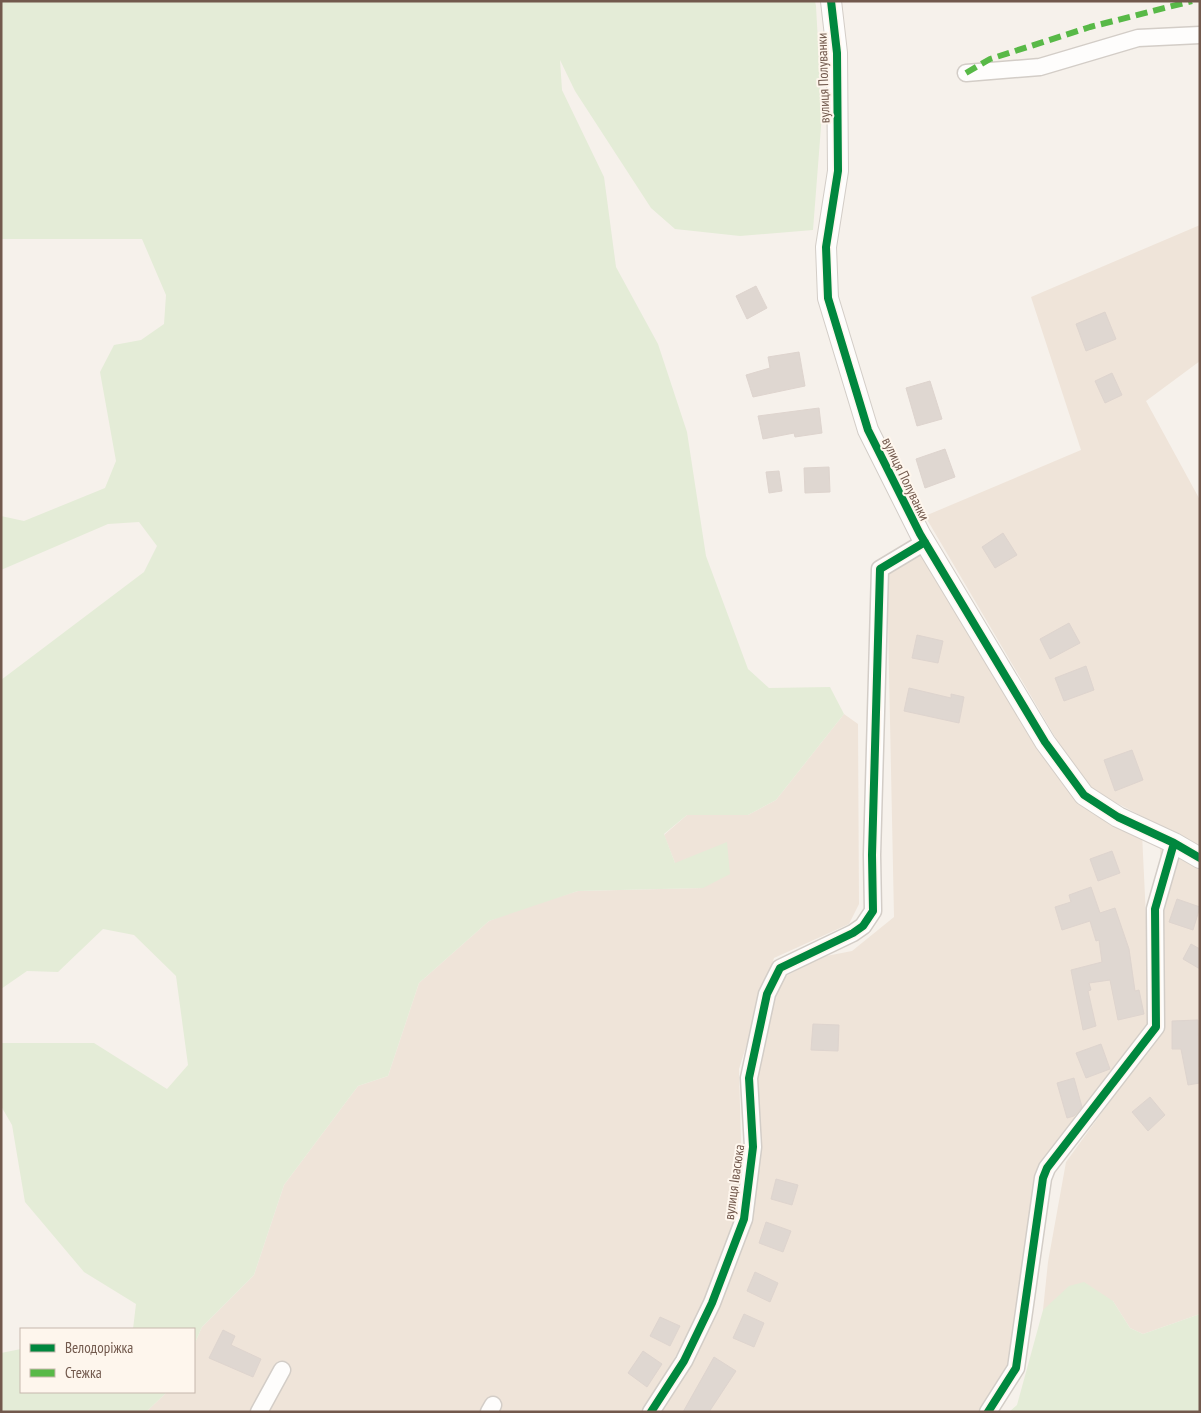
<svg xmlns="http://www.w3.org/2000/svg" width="1201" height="1413" viewBox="0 0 1201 1413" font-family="'PT Sans Narrow',sans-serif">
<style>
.residential{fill:#efe4d9}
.green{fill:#e4ecd7}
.building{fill:#dfd7d1;stroke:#ded4ce}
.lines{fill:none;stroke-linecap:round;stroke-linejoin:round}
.minor-casing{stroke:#d3cdc7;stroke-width:19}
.tertiary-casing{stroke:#d3cdc7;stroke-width:22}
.minor{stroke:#fefdfc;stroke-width:16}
.tertiary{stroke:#fefdfc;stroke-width:20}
.quiet{stroke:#58b947;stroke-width:6;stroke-dasharray:12 6;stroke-linecap:butt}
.cycleway-casing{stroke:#fef6ed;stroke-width:11}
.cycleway{stroke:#00873e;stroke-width:8}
.labels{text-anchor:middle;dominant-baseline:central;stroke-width:4;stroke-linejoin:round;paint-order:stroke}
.street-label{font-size:14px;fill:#72594d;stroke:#fef6ed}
</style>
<rect width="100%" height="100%" fill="#f6f1eb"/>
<path class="residential" d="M1200,225v136l-54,40 54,99v348l-22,-13 -94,-49 -159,-270 156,-66 -50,-153z
M922,551l120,205 38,47 62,30 9,191 -108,145 -32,196 -28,47h-325l92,-193 5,-140 18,-81 13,-22 35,-19 31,-6 42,-34 -7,-344z
M844,714l14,10 1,180 -10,20 -75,34 -35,111 2,73 -3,67 -12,42 -20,53 -63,108h-497l21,-20h27v-47l8,-18 52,-52 30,-90 74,-99 30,-10 31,-93 70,-62 30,-12 59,-18 125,-3 -28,-25 -11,-28 23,-20h61l28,-15z
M1160,847l40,23v444l-57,20 -13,-6 -17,-27 -70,9 5,-48 18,-100 90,-124 6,-19z"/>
<path class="green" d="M1,1h814l1,5 6,108 -9,116 -73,6 -65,-7 -24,-21 -76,-117 -15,-31 2,30 42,87 12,90 42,77 29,88 19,124 42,113 21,19 61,-1 14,27 -68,86 -28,15h-61l-23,19 11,29 52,-21 3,32 -27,14 -125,3 -89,30 -70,62 -31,93 -30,10 -74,99 -30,90 -52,52 -8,18v-16h-61l3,-25 -52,-32 -59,-70 -13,-77 -11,-19v-63h93l73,46 21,-24 -12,-89 -42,-41 -31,-6 -45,43 -31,-1 -26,18v-309l143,-108 13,-26 -18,-24 -31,2 -107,46v-54l23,5 81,-33 11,-27 -16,-89 14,-27 27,-5 23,-16 2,-29 -24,-56h-141z
M1084,1282l29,19 17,27 13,6 57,-20v98h-191l8,-7 26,-95 26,-24z
M21,1349v43h146l-21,20h-145v-59z"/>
<path class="building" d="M756,286l11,22 -20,11 -11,-23z
M1105,312l11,27 -30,12 -10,-27z
M799,352l6,34 -52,11 -7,-22 24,-7 -2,-11z
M1112,373l10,22 -17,8 -10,-22z
M930,381l12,38 -25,7 -11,-38z
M819,408l3,25 -27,4 -1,-4 -31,6 -5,-23z
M945,449l10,28 -30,11 -9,-29z
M829,467l1,25 -25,1 -1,-25z
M779,471l3,20 -13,2 -3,-21z
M1003,533l14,22 -22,13 -13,-21z
M1069,623l11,20 -30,16 -10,-20z
M917,635l26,6 -5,22 -26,-5z
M1086,666l8,24 -30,11 -9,-23z
M909,688l42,10v-4l13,3 -5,26 -55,-12z
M1132,750l11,30 -28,11 -11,-31z
M1112,851l8,22 -22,8 -8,-22z
M1091,887l9,26 15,-5 14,41 6,42 4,-1 5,24 -26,6 -8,-40 -21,3 2,7 -3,1 8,35 -13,4 -12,-60 31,-8 -3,-22 -3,1 -6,-20 -28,9 -7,-23 16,-5 -2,-7z
M1177,899l23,8 -7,23 -24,-8z
M1191,944l9,5v20l-17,-10z
M1198,1020l2,63 -12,2 -7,-36h-9v-28z
M813,1024l26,1 -1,26 -27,-1z
M1101,1044l9,25 -24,9 -10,-25z
M1074,1078l8,29 -8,9 -7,2 -10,-35z
M1150,1097l15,18 -17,16 -16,-19z
M776,1179l22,6 -6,20 -21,-6z
M766,1222l25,9 -8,21 -24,-9z
M755,1272l23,11 -8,19 -23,-11z
M744,1314l20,9 -10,24 -21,-9z
M660,1317l20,9 -10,20 -20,-10z
M223,1330l12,6 -4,9 30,14 -8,18 -44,-19z
M643,1351l19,13 -15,23 -19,-14z
M714,1357l22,14 -27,41h-26z"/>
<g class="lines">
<defs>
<path id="minor" d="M966,73l74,-6 98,-29 62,-3
M259,1412l23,-42
M489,1412l4,-7
M651,1412l33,-51 28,-58 32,-84 9,-72 -4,-69 18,-84 13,-26 73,-35 10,-7 10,-15 -1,-56 8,-286 45,-27
M988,1412l28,-44 27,-190 4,-10 109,-141 -1,-118 19,-66"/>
<path id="tertiary" d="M831,1l6,52 1,118 -12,76 2,51 40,132 52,104 125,208 39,53 34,22 56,26 26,15"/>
</defs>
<use href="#minor" class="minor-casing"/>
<use href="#tertiary" class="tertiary-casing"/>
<use href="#minor" class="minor"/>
<use href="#tertiary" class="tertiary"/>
<path class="quiet" d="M966,73l24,-14 100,-32 102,-26"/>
<defs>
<path id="cycleway" d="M831,1l6,52 1,118 -12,76 2,51 40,132 52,104 125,208 39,53 34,22 56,26 26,15
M651,1412l33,-51 28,-58 32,-84 9,-72 -4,-69 18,-84 13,-26 73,-35 10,-7 10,-15 -1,-56 8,-286 45,-27
M988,1412l28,-44 27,-190 4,-10 109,-141 -1,-118 19,-66"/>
</defs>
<use href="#cycleway" class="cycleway-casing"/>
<use href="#cycleway" class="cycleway"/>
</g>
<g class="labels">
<g class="street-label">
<text transform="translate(823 78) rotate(-92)">вулиця Полуванки</text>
<text transform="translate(906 479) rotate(64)">вулиця Полуванки</text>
<text transform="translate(734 1182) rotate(-82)">вулиця Івасюка</text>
</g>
</g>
<rect width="1201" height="1413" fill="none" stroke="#72594d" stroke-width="5"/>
<rect x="20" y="1328" width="175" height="65" fill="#fef6ed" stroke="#c6b7ad"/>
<rect x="30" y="1344" width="25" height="8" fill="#00873e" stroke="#c6b7ad"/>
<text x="65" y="1353" font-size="15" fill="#72594d">Велодоріжка</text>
<rect x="30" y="1369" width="25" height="8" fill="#58b947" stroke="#c6b7ad"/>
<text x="65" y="1378" font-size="15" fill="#72594d">Стежка</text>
</svg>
